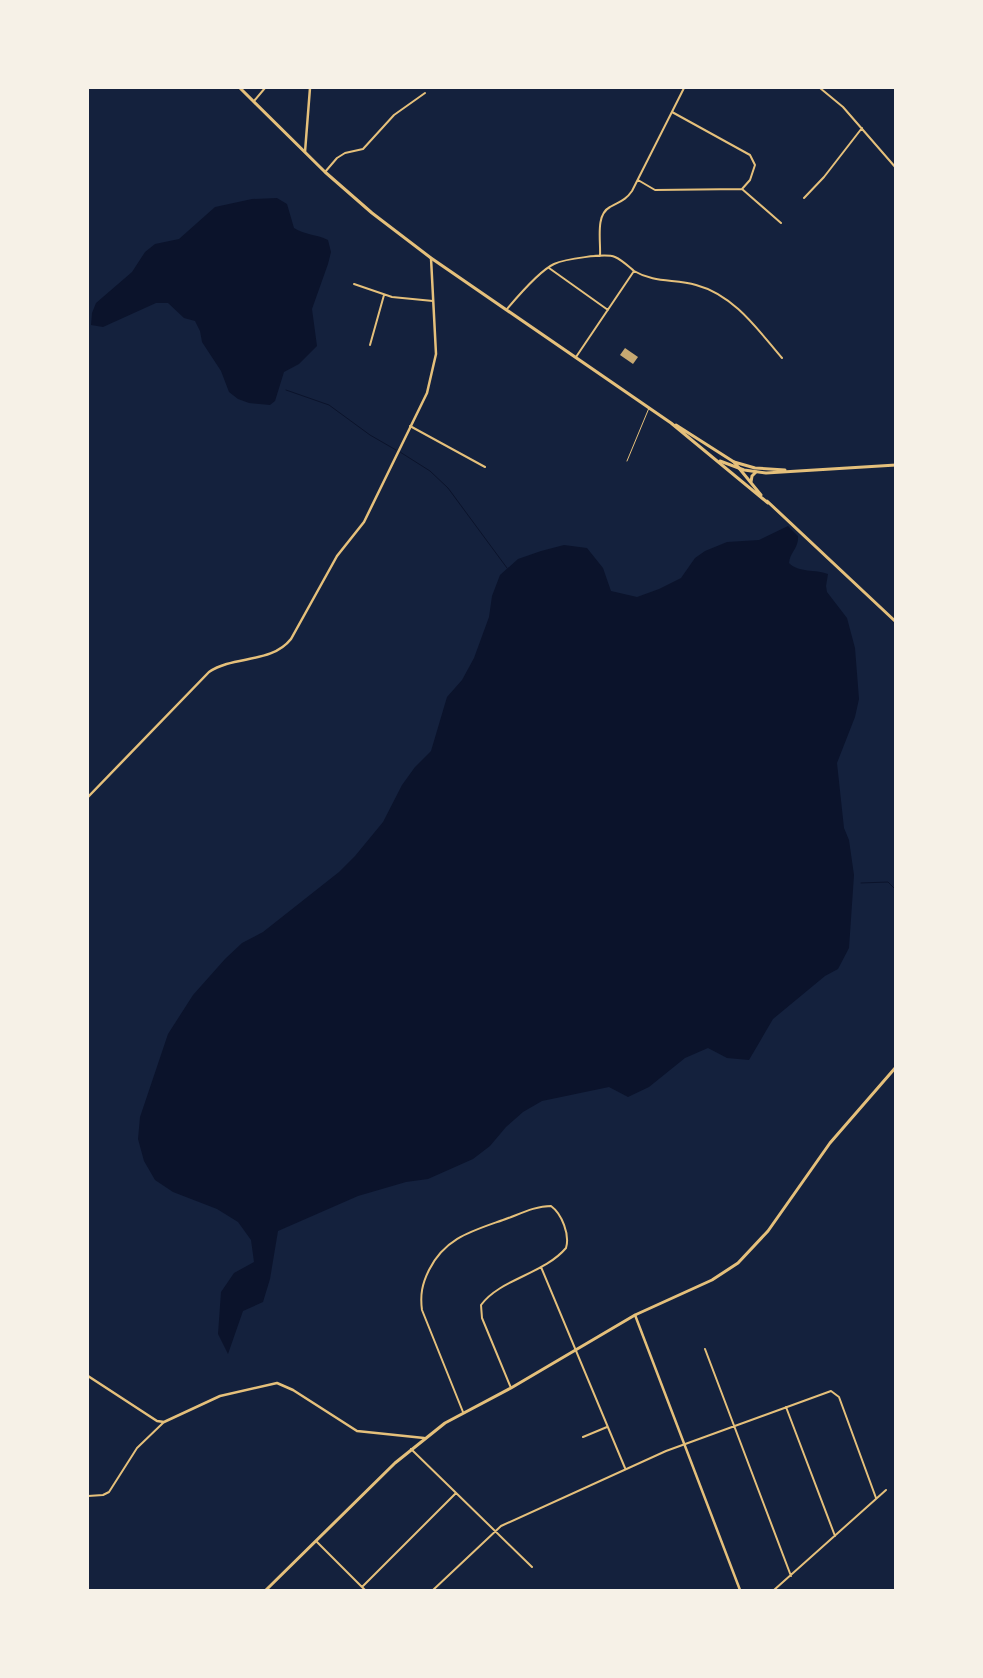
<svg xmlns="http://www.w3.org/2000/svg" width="983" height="1678" viewBox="0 0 983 1678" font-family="'DM Sans',sans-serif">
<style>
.water{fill:#0b132b}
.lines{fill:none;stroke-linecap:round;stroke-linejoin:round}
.stream{stroke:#0b132b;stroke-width:1}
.building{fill:#c6a872}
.service{stroke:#e5c07b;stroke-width:1}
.minor{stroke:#e5c07b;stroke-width:2}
.tertiary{stroke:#e5c07b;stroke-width:2.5}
.secondary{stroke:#e5c07b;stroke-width:3}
.primary{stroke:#e5c07b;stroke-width:3}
.trunk{stroke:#e5c07b;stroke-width:3}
</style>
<rect width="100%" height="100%" fill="#14213d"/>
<path class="water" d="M277,198l10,6 7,24c11,7 22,6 34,12l3,12 -3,12 -16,45 5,37 -18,18 -15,8 -9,29 -5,4 -21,-2 -11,-4 -9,-7 -8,-21 -19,-29 -2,-11 -5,-10 -11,-3 -16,-15h-12l-53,24 -12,-2 1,-12 4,-10 36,-31 13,-20 10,-8 24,-5 36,-32 37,-8z
M788,526l10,10c1,12 -8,16 -9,27 10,10 26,6 39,11l-2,12 1,6 20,26 8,30 4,51 -4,18 -18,46 7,65 5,12 5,35 -5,73 -11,21 -13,7 -52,43 -24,41 -22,-2 -19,-10 -23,10 -36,29 -21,10 -19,-10 -67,14 -19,11 -17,15 -16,19 -17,13 -45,20 -22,3 -48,14 -80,35 -8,48 -7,23 -20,9 -15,43 -10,-20 3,-42 13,-19 20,-11 -3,-22 -13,-18 -21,-13 -44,-17 -18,-12 -11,-19 -6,-22 2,-22 28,-83 25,-39 32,-36 17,-16 21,-11 76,-60 16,-16 28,-34 19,-37 13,-18 16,-16 16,-54 15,-17 12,-22 15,-41 3,-21 8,-21 18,-16 23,-8 23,-6 23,3 16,20 8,23 26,6 22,-8 22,-11 14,-20 10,-7 22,-9 32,-2z"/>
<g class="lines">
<path class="stream" d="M286,390l43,15 41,30 26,15
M400,452l30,19 18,17 59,80
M861,883l27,-1 8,8"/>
</g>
<path class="building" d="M625,348l13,9 -5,7 -13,-9z"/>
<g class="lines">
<path class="service" d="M627,461l22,-53"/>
<path class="minor" d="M820,88l23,19 53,61
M254,101l11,-13
M325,172l12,-14 8,-5 18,-4 31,-34 31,-22
M638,180l17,10 87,-1 8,-9 5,-15 -5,-10 -78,-43
M742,189l39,34
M804,198l20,-21 38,-49
M600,256c1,-15 -5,-41 10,-49 10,-6 15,-6 22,-16l52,-103
M549,268l59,42
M634,271c20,12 40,8 62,14 38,10 62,45 86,73
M354,284l38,13 41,4
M507,309c11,-13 32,-38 47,-45 11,-5 51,-11 61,-7 7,3 13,9 19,14l-58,86
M370,345l14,-50
M410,426l75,41
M541,1267l84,201
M705,1349l86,227
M786,1407l49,129
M463,1412l-41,-102c-2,-15 0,-26 7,-40 16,-32 43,-39 74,-50 15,-5 31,-14 48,-14 11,8 19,29 15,42 -22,26 -66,31 -85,57l1,13 29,70
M583,1437l24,-10
M411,1449l121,118
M88,1496l15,-1 6,-3 28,-44 27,-26
M316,1541l49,49
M362,1587l94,-94
M433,1590l68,-64 165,-75 165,-60 8,6 37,101
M774,1590l112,-100"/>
<path class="tertiary" d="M305,152l5,-64
M88,797l121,-125c25,-17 62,-8 82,-33l46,-83 27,-34 63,-129 9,-39 -5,-96
M635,1315l105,275
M88,1376l69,45 7,1 56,-26 57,-13 16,7 64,41 67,7"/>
<path class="secondary" d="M720,461l24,9 22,3 130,-8
M734,462l21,6 30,2"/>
<path class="primary" d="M266,1590l129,-127 50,-40 66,-35 124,-73 77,-35 26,-17 30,-32 62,-88 66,-76"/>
<path class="trunk" d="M240,88l85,84 47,41 59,45 240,165 97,80
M676,425l58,37 27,33
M751,482l1,-6 4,-4
M767,501l129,121"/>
</g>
<rect width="983" height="1678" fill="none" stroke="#f6f1e7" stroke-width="178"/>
</svg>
